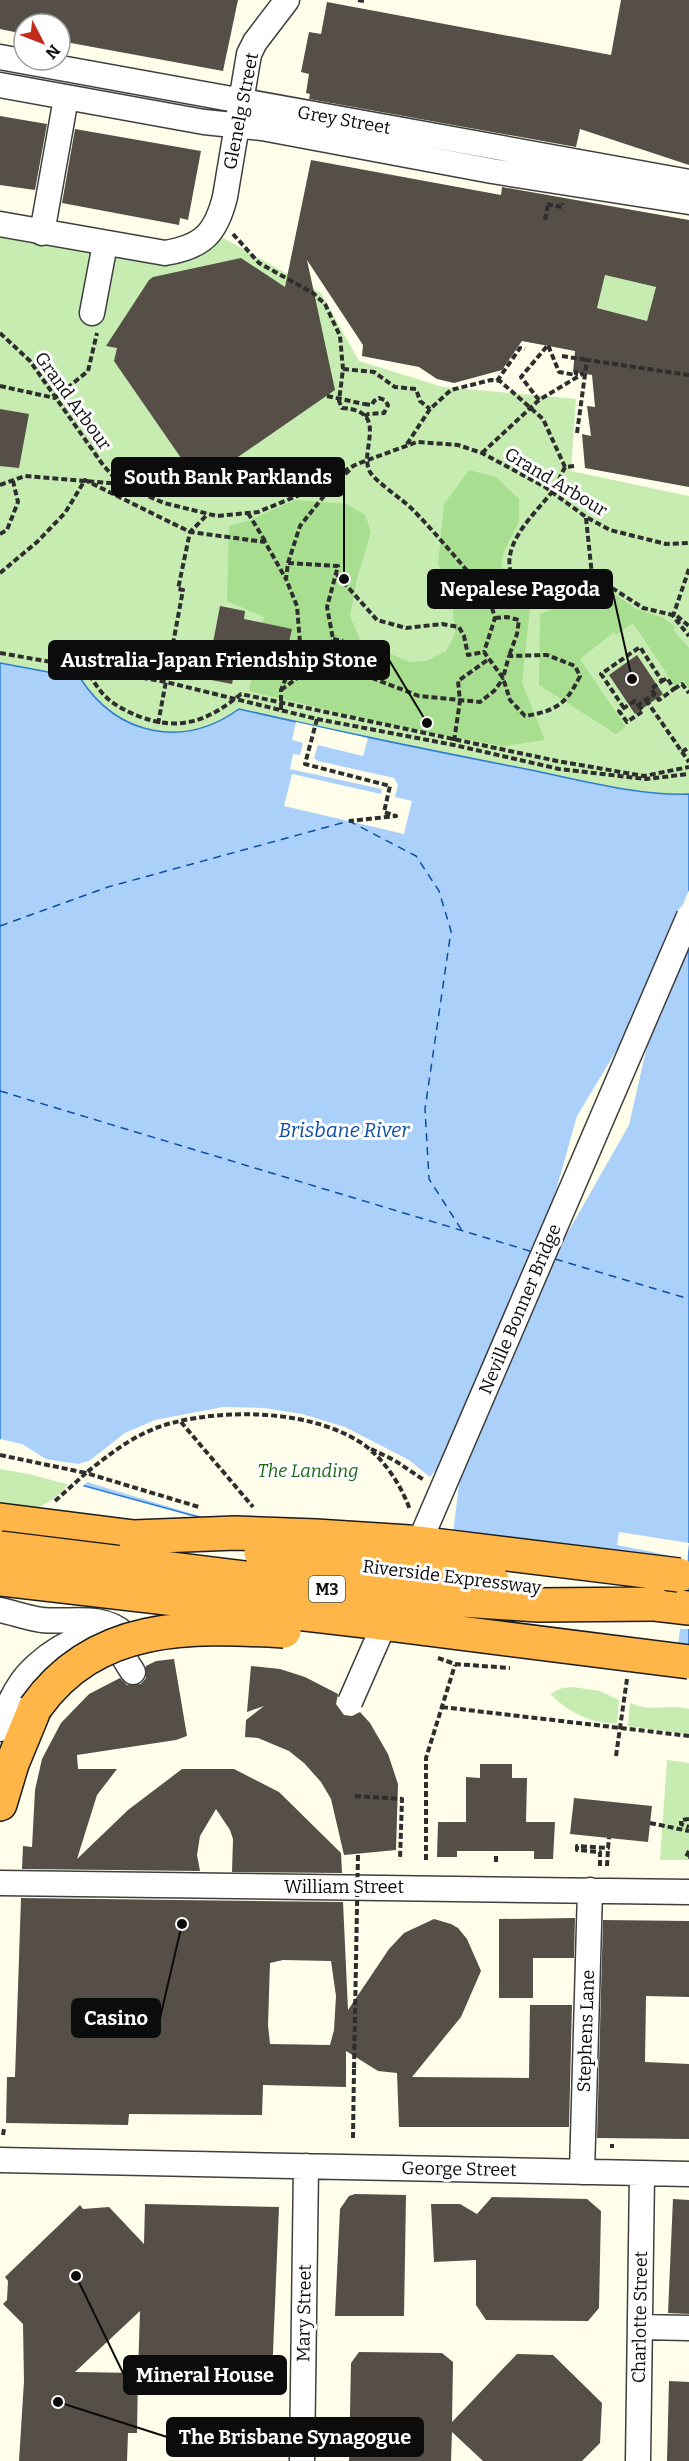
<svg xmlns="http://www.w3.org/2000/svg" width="689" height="2461" viewBox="0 0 689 2461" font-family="Bitter,serif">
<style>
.green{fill:#c7ecb2}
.forest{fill:#a8de90}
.water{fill:#abd1fa;stroke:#2d7ad6;stroke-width:1.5}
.pier{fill:#fffeeb}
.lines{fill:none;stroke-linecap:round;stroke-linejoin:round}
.ferry{stroke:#0d4da5;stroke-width:1.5;stroke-dasharray:8 6;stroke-linecap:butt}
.building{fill:#554f47;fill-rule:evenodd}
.minor-casing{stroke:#3f3f3f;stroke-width:27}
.highway-casing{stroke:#1d1d1d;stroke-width:36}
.path{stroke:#2e2e2e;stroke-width:4;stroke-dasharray:6 3;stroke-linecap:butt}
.minor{stroke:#fff;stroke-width:24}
.highway{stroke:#ffb649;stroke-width:33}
.minor-bridge-casing{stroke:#3f3f3f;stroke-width:27;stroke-linecap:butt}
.highway-bridge-casing{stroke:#1d1d1d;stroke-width:36;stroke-linecap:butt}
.path-bridge{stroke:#2e2e2e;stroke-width:4;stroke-dasharray:6 3;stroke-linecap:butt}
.minor-bridge{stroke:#fff;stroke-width:24}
.highway-bridge{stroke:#ffb649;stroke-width:33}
.labels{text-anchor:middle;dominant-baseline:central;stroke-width:6;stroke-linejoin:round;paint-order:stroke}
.shield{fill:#fff;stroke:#555;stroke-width:1.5}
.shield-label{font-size:16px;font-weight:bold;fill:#0c0c0c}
.street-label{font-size:18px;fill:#0c0c0c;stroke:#fff}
.park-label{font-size:18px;font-style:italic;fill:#1d6718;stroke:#fff}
.water-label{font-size:20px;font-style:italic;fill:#0d4da5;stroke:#fff}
.leader{fill:none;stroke:#0c0c0c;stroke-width:2}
.callout-dot{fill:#0c0c0c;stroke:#fff;stroke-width:2}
.callout{fill:#0c0c0c;stroke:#0c0c0c;stroke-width:2}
.callout-label{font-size:20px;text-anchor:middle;font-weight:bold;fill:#fff}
</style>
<rect width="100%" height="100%" fill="#fffeeb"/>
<path class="green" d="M0,224l165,29 46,-22 110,62 38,68 84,26 133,12 -5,72 118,25v298c-49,2 -110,-14 -158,-24 -98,-19 -195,-39 -292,-61 -57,40 -121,28 -159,-31l-80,-15z
M605,275l51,12 -9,34 -50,-13z
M0,1461l71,19c-9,14 -30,31 -47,30 -8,0 -16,-2 -24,-3z
M573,1687l27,4 19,9 -2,24c-29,-2 -46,-10 -67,-30l12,-6z
M630,1703c25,10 36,0 59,6v25l-61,-8z
M667,1760l22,3v97h-29z"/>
<path class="forest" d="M469,470l27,7 23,22v23l-15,29 -3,13 10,33 19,11 -8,75 23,57 -43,6 -98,-18 -155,-37 15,-74 -37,-16 2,-75 19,-5 47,-21 52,4 18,11 6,17 -14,47 -7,37 11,26 49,20 16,-1 20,-10 9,-17 -3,-39 -14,-31 6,-60z
M606,588l30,21 26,8 14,10 -3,3 16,18v41l-6,-9 -8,6 -42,-63 -17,12 -2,-3 -34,27 46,68 -10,7 -77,-49 1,-71z"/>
<path class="water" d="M0,663l80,15c38,58 103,71 159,31 97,22 194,42 292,61 48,10 109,26 158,24v861l-379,-114 -119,-26 -161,-44 -30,-5z"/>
<path class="pier" d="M296,722l72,16 -5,18 -45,-11 -4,13 4,3 76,17 4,7 -3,12 17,4 -8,33 -120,-28 8,-32 89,20 1,-5 -92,-20 3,-15 7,1 3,-12 -11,-3z
M689,890v45l-37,89 -23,101 -69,121 -103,229 3,2 -7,56 214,27v-5l-50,-10 2,-13 70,11 -5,46 5,1v39h-9l-2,17 -134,-10 -142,-51 -93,-41 -116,-26h13l-119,-36 -6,6 -52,-14 -29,-5v-30l22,5 24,15 32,5 11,-3 36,-28 30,-13 68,-13 41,1 38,6 43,13 64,33 21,17 10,-12 102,-225 35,-124 59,-98z"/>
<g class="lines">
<path class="ferry" d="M0,926l108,-39 241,-66 67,35 23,35 12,40 -26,178 4,70 34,53
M0,1091l533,161
M555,1259l134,40"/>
</g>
<path class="building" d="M0,0h238l-15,71 -163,-30v-17h-36v10l-24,-5z
M621,0h68v165l-109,-36 -4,18 -267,-48 1,-5 -4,-1 3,-19 -8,-2 8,-40 12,2 6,-32 284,53z
M0,116l47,8 -12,66 -35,-5z
M75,129l126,22 -13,69 -8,-2 -1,7 -117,-22z
M311,160l190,35 1,-8 187,33v267l-104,-19 -3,-34 9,2 -4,-30 8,1 -3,-32 -19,-3 2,-21 -53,-10 -20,29 -48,13 -17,-4 -18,-12 -57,-11 1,-11 -56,-85 28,130 -136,94 -85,-123 3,-13 -11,-2 43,-66 4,-3 88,-19 44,29zM605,275l51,12 -9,34 -50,-13z
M0,409l29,5 -10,54 -19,-2z
M220,606l25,5 -1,8 48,10 -6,26 -47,-10 -7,39 -26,-5z
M637,655l26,39 -28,20 -26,-39z
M174,1659l13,77 -11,4 -99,15 1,14h39l-20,26 -20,64 51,-49 54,-41h52l45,23 62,61 1,20 -110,-1 1,-33 -3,-9 -14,-21 -16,27 -3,19 3,16 -178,-2 1,-23 9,1 3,-57 7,-31 19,-36 28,-29 31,-16 7,7 14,-1 5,-6v-12l10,-5z
M251,1666l29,3 25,8 33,17 -2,10 8,11 8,1 8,-4 10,11 18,31 10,30 -2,66 -52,5 -13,-56 -10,-17 -17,-19 -15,-12 -31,-13 -13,-1 1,-17 18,-14 -17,6z
M480,1764h32v14h15l-1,44h29l-2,37h-19v-8h-77v6h-20l1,-35h28v-45l14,1z
M574,1798l78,8 -4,36 -78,-8z
M21,1898l322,4 5,108 41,-61 15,-16 30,-14 17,5 7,4 9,11 14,32 -20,46 -49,60 117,1 1,-73h42l-3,122h-170l-2,-54 -19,-2 -32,-20v36l-83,-2 -1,30 -133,-1 -1,11 -122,-2 1,-46h8zM283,1960l48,1 5,35 -2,34 -4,15 -60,-1 -2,-19 2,-62z
M575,1918l-1,40h-41v40h-34v-79z
M603,1920l86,1v76l-43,-1 -1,66 44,2v75l-92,-1z
M355,2194l51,1 -2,121h-69l5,-107 9,-13z
M492,2197l95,2 14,12 -2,97 -11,13 -102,-1 -10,-15v-45l-42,2 -3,-58h29l17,10z
M673,2199l16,1v114l-21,-1z
M145,2204l134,3 -7,170 -134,-4 -1,60h-9l-1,28h-108l5,-80 -1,-57 -20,-20 4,-4 1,-19 -3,-4 75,-72 3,4 26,-2 35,37zM140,2311l-2,62 -63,-1z
M359,2352l83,1 11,9 -1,60 65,-68 36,1 49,48 -2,40 -18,18h-99l-31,-29 -1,29h-102l2,-98z
M669,2381l20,1v79h-22z"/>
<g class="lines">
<defs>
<path id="minor" d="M0,57l689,125
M0,85l204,37 58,6 230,43 197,31
M0,224l165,29c38,-6 51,-20 60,-56l24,-143 6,-12 32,-42
M42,233l24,-135
M92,313l13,-69
M0,1610c14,3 28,8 42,10 30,3 58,-7 83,14
M0,1729c5,-16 11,-32 21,-46 14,-21 60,-57 86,-43 12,6 18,21 26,32
M0,1883l689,9
M0,2160l689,14
M582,2172l8,-282
M640,2327l49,1
M302,2461l4,-295
M638,2461l4,-287"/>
<path id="highway" d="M0,1520l134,17
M655,1604l34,4
M0,1804l12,-40 23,-56"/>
</defs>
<use href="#minor" class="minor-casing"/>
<use href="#highway" class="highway-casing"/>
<path class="path" d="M358,0l6,1
M547,204l15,3 1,-4
M545,220l3,-16
M233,234l26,29 54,30 12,11 15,32 3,33 -4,32 3,7c49,3 16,43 28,64 6,10 32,27 42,37 20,20 39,43 58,65l40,-2
M0,333l30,28 73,104 17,19 44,19 53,13 41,-4 44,-18 55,-30 60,-22 41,3 24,8 63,34 41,30 24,13 56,14 23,-1
M562,356l25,4
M343,369l31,3 21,15 21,2 4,12 10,8
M497,381l23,-33 5,1
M0,386l55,12 33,-27 9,-38
M539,400l-18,-23 27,-32 11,27 17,3v-3l-1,7
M364,404l8,1 2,-4 5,-3 6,2 3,5 -4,8 -16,1 -3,3
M577,433l10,-73 102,15
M407,444l23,-35 21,-19 40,-10 9,1 43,38 22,48
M482,453l57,-53 45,-27
M574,466l-9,1c-4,8 -8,17 -13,25 -19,24 -57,57 -37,90l27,10 50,-17
M0,485l25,-9 95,8
M248,513l17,28
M586,518l6,57 51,33 34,8 12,10
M0,534l7,-4 11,-28 -5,-21
M288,563l50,3 -11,41 6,32 -4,16
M689,569l-16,47 16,20
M0,573l37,-31 28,-29 20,-33 105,52 75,10 21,37
M482,573l13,45 -11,34
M337,575l40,45 29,8 36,-4 17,3 5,9 4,19 16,-3 19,26 6,-22 38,-1 28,11 5,10c-14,29 -25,35 -55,40l-15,-16 -7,-22
M495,618l12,-1 12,3 -2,14 -8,22
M333,639l10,2
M0,653l166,29 151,37 137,26 105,24 87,10 43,-5
M85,667c5,9 11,19 18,27 9,10 23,17 35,22 42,16 70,5 103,-22l316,67 87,15 45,-9
M674,689l8,-5 7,9
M281,690l48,-35 43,23 47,18 61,6 14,-11 9,-12
M646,700l43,62
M638,705l5,6 -16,11 -8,-11 16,-10 3,4 17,-11
M624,708l-23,-34 39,-27 22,34 -11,8 8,11 15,-11 -7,-11 -5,3
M281,710v-20l19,-47 -3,-37 -11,-27 2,-16 12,-37 31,-39 21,-19
M317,719l-12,45 85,22 -6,26 12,4 -47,5
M158,724l25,-134 -5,-1 12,-57 18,-18
M454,741l6,-40 -2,-20 31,-22
M682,752l7,-5
M181,1422l72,85
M371,1449l23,11 30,20
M0,1455l86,18c26,-21 53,-42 86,-50 57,-15 146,-13 195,24 19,15 35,40 43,63
M55,1501l31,-28 113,34
M438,1658l17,6 55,4
M442,1707l247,29
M616,1756l11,-77
M355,1796l47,3 -2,61
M689,1819l-8,1v4l8,3
M650,1823l39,8
M689,1851l-3,6h3
M496,1856v7
M426,1860v-102l29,-93
M600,1866v-14l-23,-2v-4l31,2 1,-10
M607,1866l1,-17
M3,2135l1,-6
M353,2138l1,-70
M612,2148v-4"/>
<use href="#minor" class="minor"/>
<use href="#highway" class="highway"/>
<defs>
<path id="minor-bridge" d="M413,1557l276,-641
M350,1702l40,-91"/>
<path id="highway-bridge" d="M134,1537l101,-4 81,3 93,6 270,33
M0,1548l342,42 90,8 106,7 117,-1
M261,1553l232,29
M0,1579l374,43 315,40
M35,1708c61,-86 154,-82 249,-77"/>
</defs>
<use href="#minor-bridge" class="minor-bridge-casing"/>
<use href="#highway-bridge" class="highway-bridge-casing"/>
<path class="path-bridge" d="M327,396l37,8
M354,2068l4,-214"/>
<use href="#minor-bridge" class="minor-bridge"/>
<use href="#highway-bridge" class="highway-bridge"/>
</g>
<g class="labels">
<rect class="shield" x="309" y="1576" width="36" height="26" rx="4.5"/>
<g class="shield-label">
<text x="327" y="1589">M3</text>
</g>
<g class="street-label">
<text transform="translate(241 111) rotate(-79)">Glenelg Street</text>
<text transform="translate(344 120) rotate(10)">Grey Street</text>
<text transform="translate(73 401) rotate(54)">Grand Arbour</text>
<text transform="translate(556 482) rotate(31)">Grand Arbour</text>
<text transform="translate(520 1309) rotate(-67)">Neville Bonner Bridge</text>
<text transform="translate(452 1577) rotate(7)">Riverside Expressway</text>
<text x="344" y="1887">William Street</text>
<text transform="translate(586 2031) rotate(-88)">Stephens Lane</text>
<text transform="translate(459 2169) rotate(1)">George Street</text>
<text transform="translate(304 2313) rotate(-89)">Mary Street</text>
<text transform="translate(640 2317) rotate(-89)">Charlotte Street</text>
</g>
<g class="park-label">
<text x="308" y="1471">The Landing</text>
</g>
<g class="water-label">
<text x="344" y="1130">Brisbane River</text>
</g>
</g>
<path class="leader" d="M344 579L344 477M632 679L612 589M427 723L389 660M182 1924L160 2018M76 2276L124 2375M58 2402L167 2437"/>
<g class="callout-dot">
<circle cx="344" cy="579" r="6"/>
<circle cx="632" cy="679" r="6"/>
<circle cx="427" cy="723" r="6"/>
<circle cx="182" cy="1924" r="6"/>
<circle cx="76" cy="2276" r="6"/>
<circle cx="58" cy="2402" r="6"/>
</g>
<g class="callout">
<rect x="112" y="458" width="232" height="38" rx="6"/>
<rect x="428" y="570" width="184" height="38" rx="6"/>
<rect x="49" y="641" width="340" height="38" rx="6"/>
<rect x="72" y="1999" width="88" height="38" rx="6"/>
<rect x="124" y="2356" width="162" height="38" rx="6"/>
<rect x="167" y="2418" width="256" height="38" rx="6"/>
</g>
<g class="callout-label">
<text x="228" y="484">South Bank Parklands</text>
<text x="520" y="596">Nepalese Pagoda</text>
<text x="219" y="667">Australia-Japan Friendship Stone</text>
<text x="116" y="2025">Casino</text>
<text x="205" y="2382">Mineral House</text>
<text x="295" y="2444">The Brisbane Synagogue</text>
</g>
<g transform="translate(42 42) rotate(132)"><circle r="28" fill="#ffffff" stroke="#9e9e9e" stroke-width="1.5"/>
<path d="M0-4.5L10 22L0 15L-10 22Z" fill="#c52b1b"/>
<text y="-9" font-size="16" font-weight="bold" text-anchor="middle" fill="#0c0c0c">N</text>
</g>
</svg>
